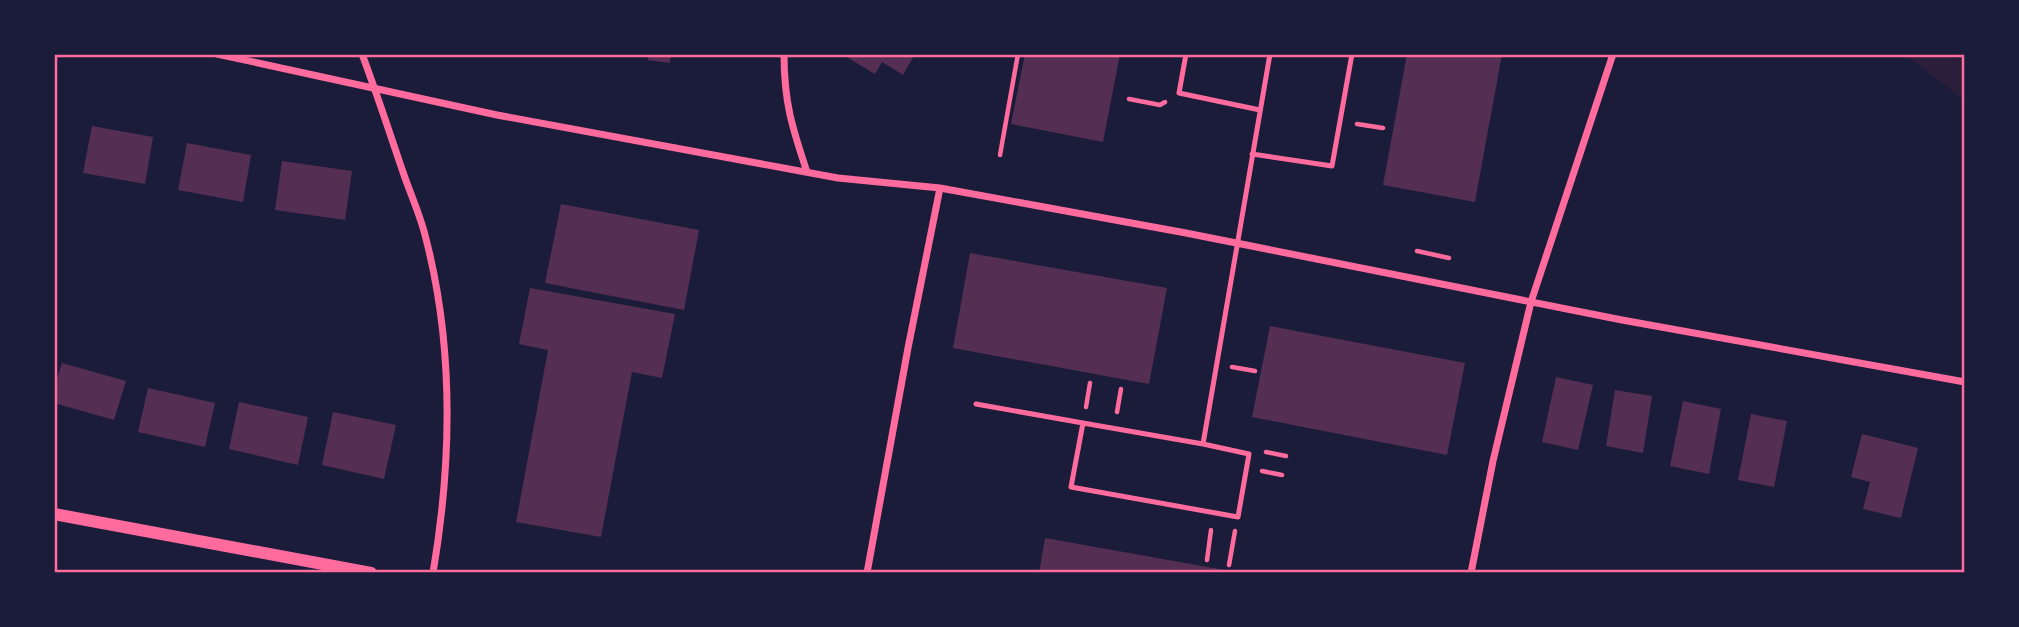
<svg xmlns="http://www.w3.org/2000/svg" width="2019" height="627" viewBox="0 0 2019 627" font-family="'Exo 2',sans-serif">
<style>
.green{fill:#2a1e3b}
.building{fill:#542f53}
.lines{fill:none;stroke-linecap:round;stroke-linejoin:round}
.path{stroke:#ff6b9d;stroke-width:4.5}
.service{stroke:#ff6b9d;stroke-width:5}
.minor{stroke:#ff6b9d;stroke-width:7}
.tertiary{stroke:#ff6b9d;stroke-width:12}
.neatline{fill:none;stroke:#ff6b9d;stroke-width:2.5}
</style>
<rect width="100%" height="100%" fill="#1b1b3a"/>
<path class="green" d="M1904,54h61v47z"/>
<path class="building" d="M648,54h23l-1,9 -22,-3z
M851,54h64l-12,21 -21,-13 -7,12 -27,-16z
M1025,54h95l-17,88 -92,-18z
M1407,54h95l-27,148 -92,-17z
M92,126l61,11 -8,47 -62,-11z
M187,143l64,12 -8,47 -65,-12z
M282,161l70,10 -7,49 -70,-10z
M561,204l138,26 -15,80 -139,-27z
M970,253l197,35 -18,96 -196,-36z
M530,288l145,26 -13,64 -30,-6 -31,165 -85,-15 32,-172 -29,-6z
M1270,326l195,37 -18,92 -195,-38z
M62,363l64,18 -12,39 -60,-17v-15z
M1556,377l37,8 -15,65 -36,-8z
M148,388l67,15 -10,44 -67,-15z
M1615,390l37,6 -9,57 -37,-7z
M1683,401l38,8 -12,65 -39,-8z
M239,402l69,15 -10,48 -69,-16z
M333,412l63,13 -12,54 -62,-14z
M1751,414l36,7 -13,66 -36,-7z
M1862,434l56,14 -17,70 -38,-9 7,-27 -19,-5z
M1045,538l185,33v2h-191z"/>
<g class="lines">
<path class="path" d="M1129,99l31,6 5,-3
M1357,124l26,4
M1000,155l18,-101
M1417,251l32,7
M1232,367l23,4
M1086,407l4,-24
M1117,412l4,-23
M1266,452l20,4
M1262,471l20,4
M1207,560l4,-30
M1229,565l6,-34"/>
<path class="service" d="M1186,54l-7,39 81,17
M1252,154l80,12 20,-112
M976,404l107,19
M1203,444l-120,-21 -12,64 167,30 11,-63 -46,-10 67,-390"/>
<path class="minor" d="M217,54l280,61 341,63 102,10 246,45 436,87 343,62
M362,54c15,40 28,80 42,121 7,20 16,40 21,60 29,110 27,226 8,338
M784,54c0,48 8,73 23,118
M867,573l41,-225 32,-160
M1471,573l22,-112 38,-159 82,-248"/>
<path class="tertiary" d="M54,514l317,59"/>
</g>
<rect width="2019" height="627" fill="none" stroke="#1b1b3a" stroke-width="112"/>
<rect x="56" y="56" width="1907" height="515" class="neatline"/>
</svg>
